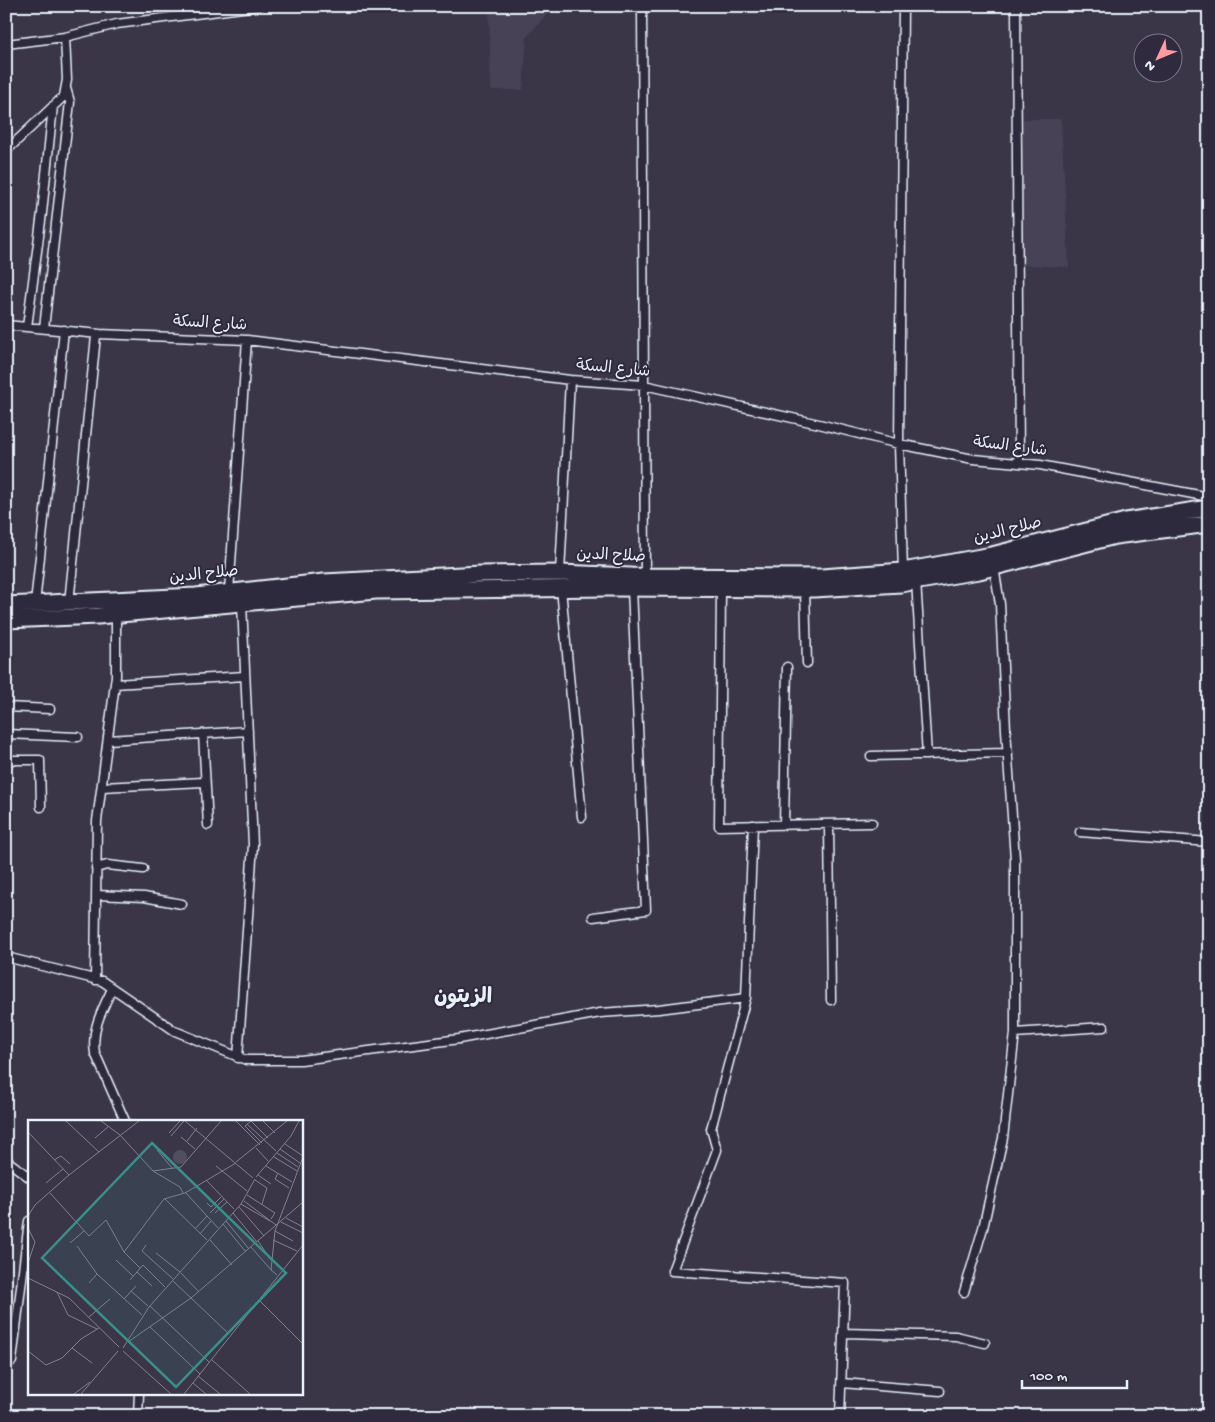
<svg xmlns="http://www.w3.org/2000/svg" width="1215" height="1422" viewBox="0 0 1215 1422" font-family="'Gochi Hand','Playpen Sans Arabic',sans-serif">
<style>
.built{fill:#464354}
.lines{fill:none;stroke-linecap:round;stroke-linejoin:round}
.street-casing{stroke:#e8f1f8;stroke-width:11}
.highway-casing{stroke:#e8f1f8;stroke-width:19}
.street{stroke:#2f2a3d;stroke-width:8}
.highway{stroke:#2f2a3d;stroke-width:15}
.labels{text-anchor:middle;dominant-baseline:central;stroke-width:4;stroke-linejoin:round;paint-order:stroke}
.street-label{font-size:16px;fill:#e8f1f8;stroke:#2f2a3d}
.district-label{font-size:21px;font-weight:bold;fill:#e8f1f8;stroke:#2f2a3d}
.inset-road{fill:none;stroke:#80818e;stroke-width:1}
.view{fill:#3a8f8a;fill-opacity:0.15;stroke:#3a8f8a;stroke-width:2.5}
.inset-edge{fill:none;stroke:#e8f1f8;stroke-width:2.5}
</style>
<rect width="100%" height="100%" fill="#3a3648"/>
<filter id="ink" filterUnits="userSpaceOnUse"><feTurbulence type="fractalNoise" baseFrequency=".02" numOctaves="2"/><feDisplacementMap in="SourceGraphic" scale="10" xChannelSelector="R" yChannelSelector="G"/><feConvolveMatrix kernelMatrix="1 2 1 2 8 2 1 2 1" color-interpolation-filters="sRGB"/></filter>
<g filter="url(#ink)">
<path class="built" d="M493,6h61l-27,31 -4,53h-32l-2,-77z
M1023,119h38l8,148 -46,-2z"/>
<g class="lines">
<defs>
<path id="street" d="M642,6l3,569
M903,6l-4,438 4,127
M1016,6l3,457
M6,44l59,-7 52,-13 141,-18
M6,151l58,-55 3,-16 -2,-43
M6,325l93,9 148,6 323,40 74,5 175,39 80,20 74,15 67,6 169,32
M27,327l15,-114 11,-107
M44,328l26,-226 -4,-14
M994,567l6,37 6,126 9,129v174l89,-6
M560,573l10,-193
M916,581l11,174
M561,588l21,229
M721,589l-2,237 153,-3
M805,589l2,74
M229,591l18,-251
M69,603l27,-267 3,-2
M35,604l29,-274
M115,684l130,-8
M6,707l44,2
M6,734l72,3
M203,734l5,91
M108,740l140,-9
M871,756l137,-3
M6,760h34l1,47
M102,787l102,-5
M829,824l2,176
M753,825l-7,173 -35,131 6,21 -45,121 173,12 -5,133
M784,825l3,-158
M1080,832l129,10
M96,868l11,-3 36,4
M96,895l48,2 38,7
M593,917l53,-7 -14,-322
M6,957l96,24 73,50 71,29h55l158,-21 141,-26 59,-4 87,-11
M95,980l2,-159 19,-145v-61
M112,989c-10,21 -21,41 -17,64l30,68
M238,1058l15,-213 -11,-241
M6,1160l23,17
M964,1292l19,-64 20,-90 12,-105
M844,1333l112,3 29,7
M12,1361l17,-140
M842,1383l98,8
M138,1416l1,-23"/>
<path id="highway" d="M6,605l190,-9 128,-14 157,-8 79,-1 71,3 191,1 81,-6 89,-16 134,-34 83,-13
M6,620l92,-4 278,-25 232,-3 206,1 87,-5 78,-13 136,-35 94,-12"/>
</defs>
<use href="#street" class="street-casing"/>
<use href="#highway" class="highway-casing"/>
<use href="#street" class="street"/>
<use href="#highway" class="highway"/>
</g>
</g>
<g class="labels">
<g class="street-label">
<text transform="translate(210 325) rotate(3)">شارع السكة</text>
<text transform="translate(613 370) rotate(5)">شارع السكة</text>
<text transform="translate(1010 448) rotate(7)">شارع السكة</text>
<text transform="translate(1008 532) rotate(-14)">صلاح الدين</text>
<text transform="translate(611 557) rotate(2)">صلاح الدين</text>
<text transform="translate(204 576) rotate(-6)">صلاح الدين</text>
</g>
<g class="district-label">
<text x="463" y="998">الزيتون</text>
</g>
</g>
<g transform="translate(28 1120)">
<rect width="275" height="275" fill="#3a3648"/>
<path d="M145 37a7 7 0 1 1 14 0a7 7 0 1 1-14 0Z" fill="#504e5f"/>
<path class="inset-road" d="M38,1l33,31M73,1l19,14 33,36 27,16 3,6M157,1l68,57M208,1l24,24M223,1l-6,5 17,17M223,1l17,17M235,1l12,12M219,4l29,27M0,12l41,43M141,13l11,-12M143,16l13,-15M153,17l14,12M67,18l14,-12M159,21l10,-13M257,24l18,12M228,28l12,13M252,29l20,14M129,30l15,18M249,33l21,14M246,37l23,14M26,40l7,-4 9,8M208,42l51,-41M188,46l31,25M238,46l26,16M125,51l28,-4 40,-46M250,53l-3,6 14,9M230,55l13,9M228,57l35,-41 8,-15M178,60l28,29M227,60l12,8 -5,16M18,63l17,-14M157,72l33,36M22,73l39,43 17,-16 18,32 16,16M219,75l28,18 -4,6M137,79l42,41M216,81l32,24M179,83l4,4 10,-10M213,84l29,17M211,87l25,29M182,93l14,-14M187,93l12,-11M205,93l24,29M0,96l7,-11 34,-30 70,-54M258,98l17,9M198,101l23,28M253,102l22,11M195,104l23,28M0,108l7,14 -7,21M167,109l12,-13M247,111l18,10M172,114l11,-13M182,120l22,25M245,120l24,11M230,121l13,19M42,123l14,-12M118,125l-4,6 31,28M49,126l20,28M223,127l21,24M96,132l40,-53 21,-6 51,-30M128,133l24,19M88,140l17,16M109,152l15,14M153,153l18,19M249,155l-6,-5 4,-39 28,-74M0,158l41,20 50,49M102,160l13,-15 22,22M145,161l56,53M61,163l8,-9 45,41M103,171l17,15M29,172l11,23 29,14M96,179l12,-13M231,180l44,44M122,186l59,56M61,197l21,-18M122,207l50,47M100,222l63,-44 112,-96M44,228l20,15M95,228l26,-41 92,-103 14,-25M0,231l18,14 16,-7 19,-19 18,-11M95,231l48,43M183,239l39,35M170,256l22,18M165,263l13,11M46,274l16,-12M53,274l37,-43M156,274l119,-149"/>
<path class="view" d="M124,23l134,130 -110,114 -134,-129z"/>
<rect width="275" height="275" class="inset-edge"/>
</g>
<rect width="1215" height="1422" fill="none" stroke="#2f2a3d" stroke-width="25"/>
<rect x="12" y="12" width="1190" height="1397" fill="none" stroke="#e8f1f8" stroke-width="2" filter="url(#ink)"/>
<g transform="translate(1158 58) rotate(226)"><circle r="24" fill="#2f2a3d" stroke="#797a88"/>
<path d="M0-4L9 19L0 12L-9 19Z" fill="#ff9aa2"/>
<text y="-8" font-size="14" font-weight="bold" text-anchor="middle" fill="#e8f1f8">N</text>
</g>
<path d="M1022 1380v8h105v-8" fill="none" stroke="#e8f1f8" stroke-width="2.5"/>
<text x="1030" y="1380" font-size="15" fill="#e8f1f8" stroke="#2f2a3d" stroke-width="4" paint-order="stroke">100 m</text>
</svg>
